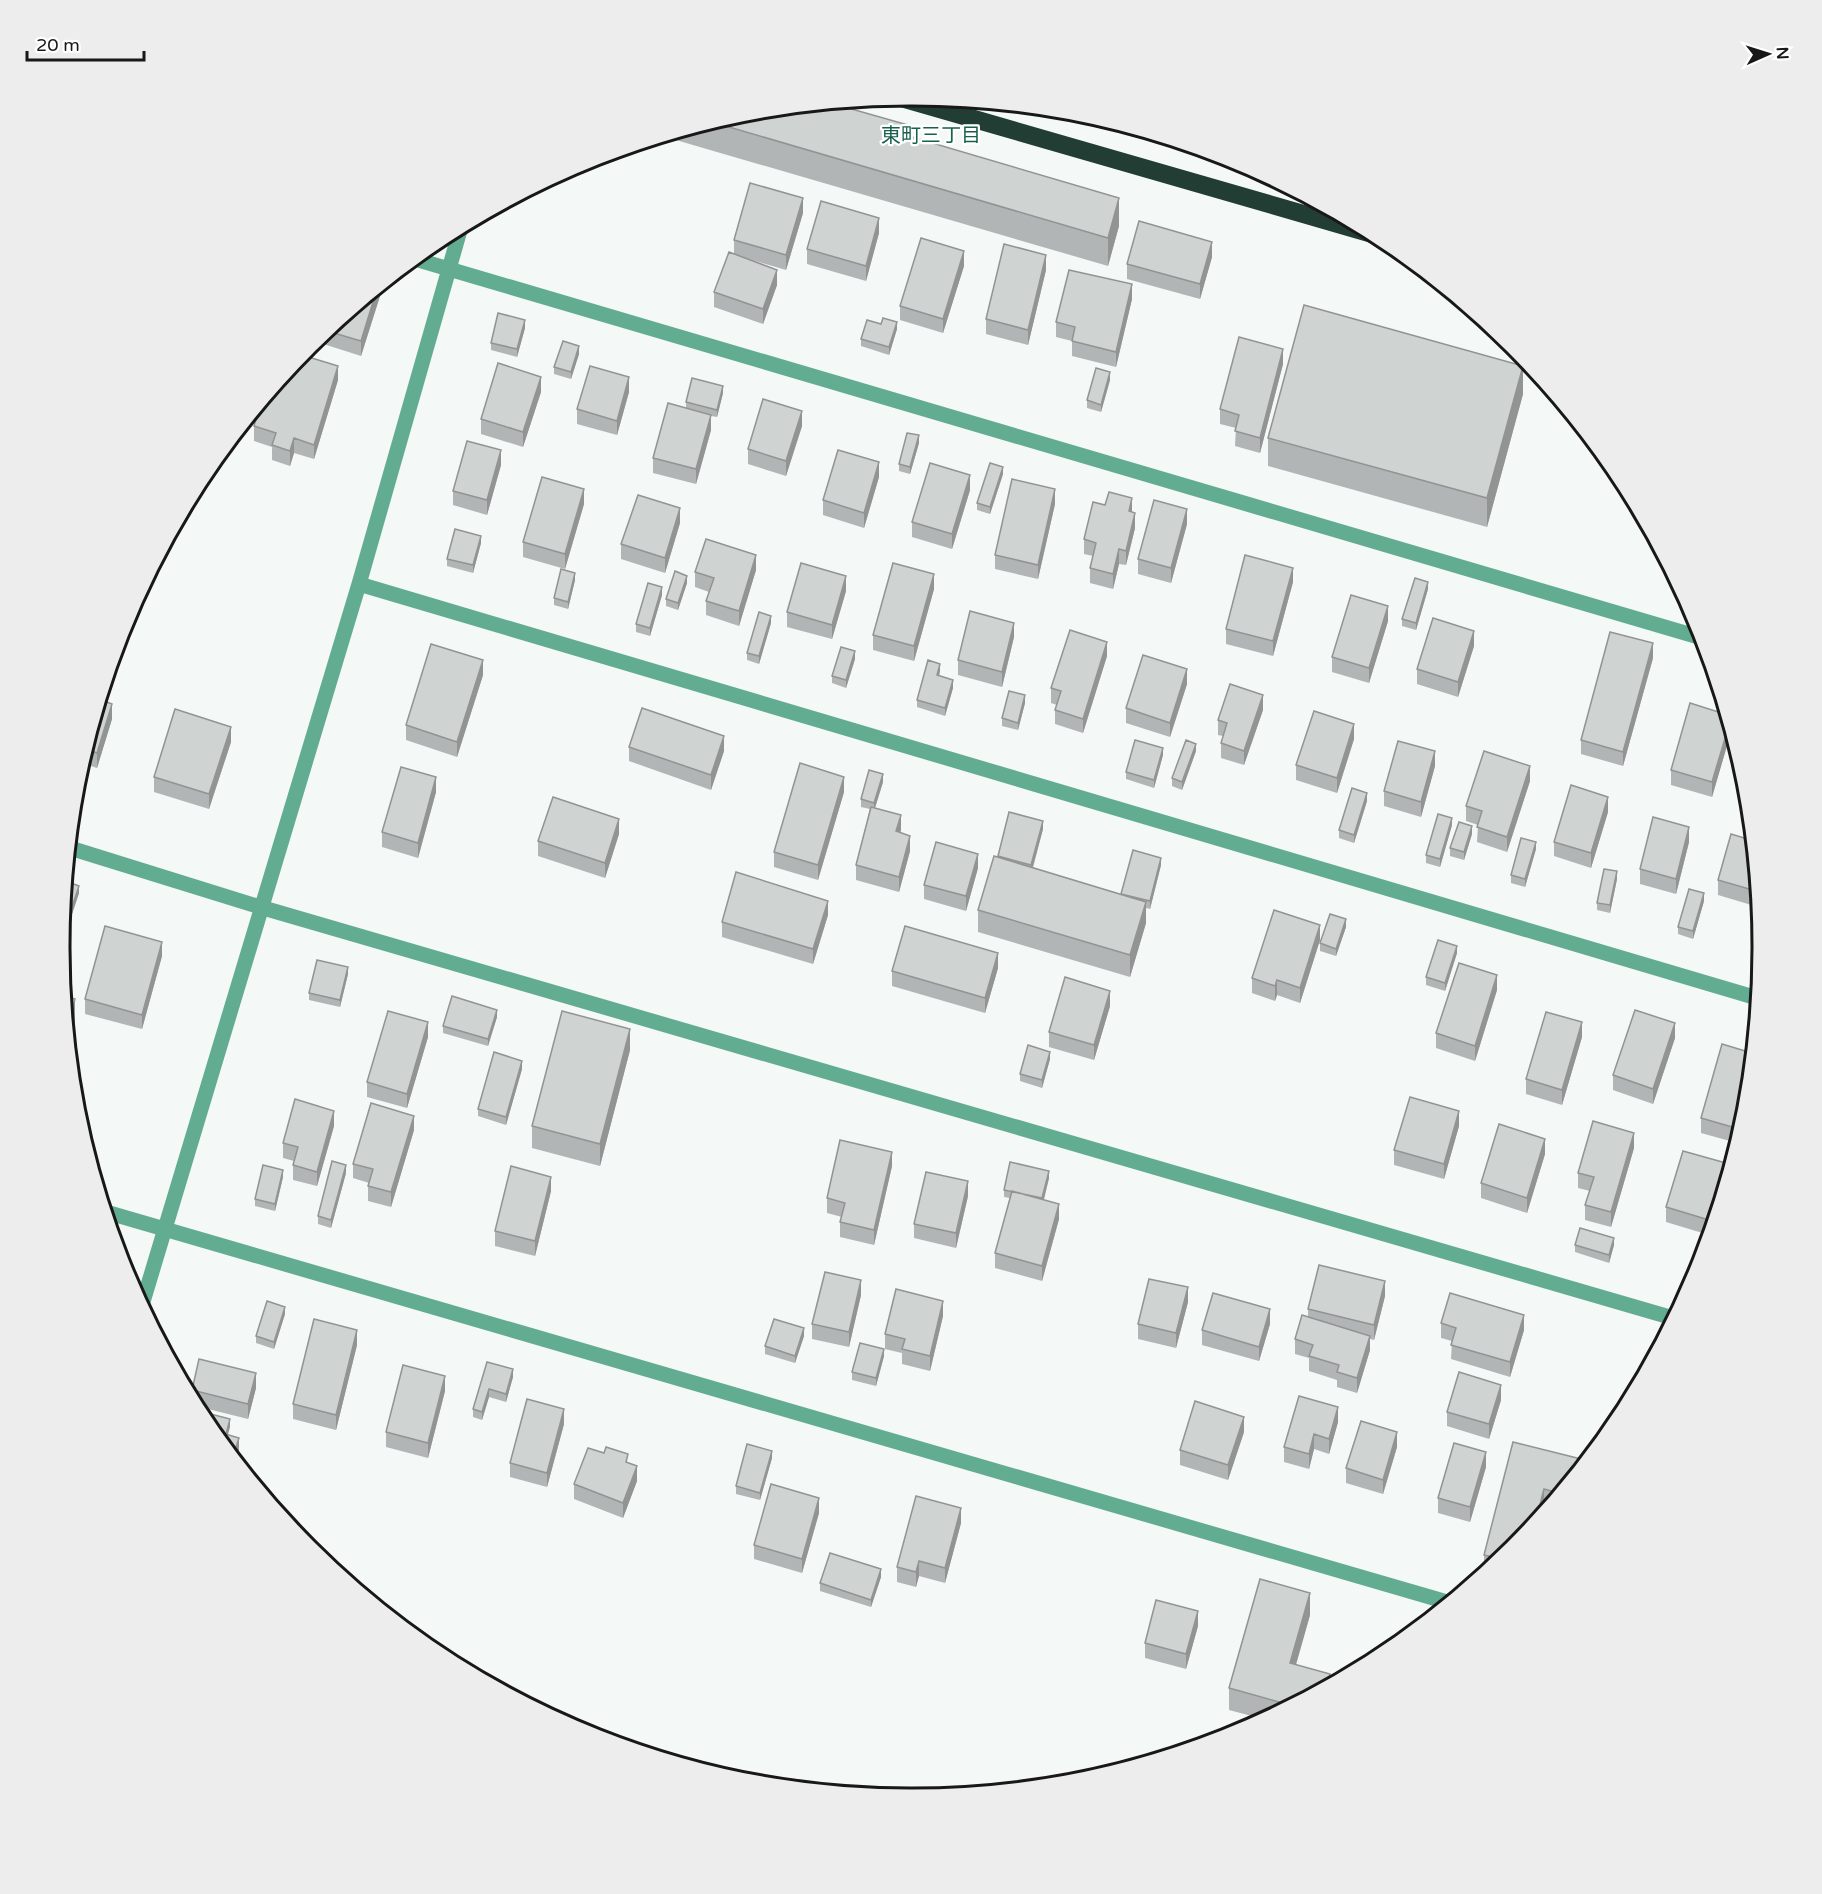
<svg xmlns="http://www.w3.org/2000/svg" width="1822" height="1894" viewBox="0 0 1822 1894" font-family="'Varela Round','Noto Sans JP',sans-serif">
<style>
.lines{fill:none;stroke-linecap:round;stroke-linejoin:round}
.minor{stroke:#62ac91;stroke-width:15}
.highway{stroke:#223d33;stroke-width:18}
.wall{fill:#b2b5b5}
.shaded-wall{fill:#919493}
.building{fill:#cfd3d2;stroke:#919493;stroke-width:1.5}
.labels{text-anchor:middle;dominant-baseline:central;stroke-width:4.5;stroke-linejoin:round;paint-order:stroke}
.neighbourhood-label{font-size:20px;fill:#17614b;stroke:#fff}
.rim{fill:none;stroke:#171817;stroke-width:3}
</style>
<rect width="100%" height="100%" fill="#f4f8f6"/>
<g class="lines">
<path class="minor" d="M415,259l1287,379
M359,584l1398,414
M70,848l190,59 1413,411
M106,1212l1341,390
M142,1305l217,-721 102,-357"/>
<path class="highway" d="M898,97l478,138"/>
</g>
<path class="wall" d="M745,112l163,24 211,90 -11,40 -439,-128v-3z
M803,213l-17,57 -48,-14 39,29 -14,39 -49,-17v-15l20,-38v-14z
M879,233l-13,48 -59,-17v-15z
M1212,257l-12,42 -73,-20v-15z
M964,266l-21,67 -43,-13v-14z
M1046,270l-18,75 -42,-11v-15z
M380,287v9l-19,60 -47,-15z
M1132,299l-16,68 -44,-11v-15l-16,-4v-15z
M525,328l-8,29 -26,-7v-7z
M897,329l-8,26 -28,-9v-7z
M579,354l-8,25 -17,-5v-7z
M1283,364l-23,89 -25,-7 1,-18 -16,-4v-15z
M338,380l-24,79 -20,-6 -4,13 -18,-6v-13l-18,-6v-15z
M1110,380l-9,32 -14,-4v-8z
M541,392l-18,55 -42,-13v-15z
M629,392l-12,43 -40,-11v-15z
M723,393l-6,24 -6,-1v14l-15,54 -43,-11v-15l33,-50v-6z
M1523,394l-36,133 -219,-61v-28z
M802,426l-16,50 -38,-12v-15z
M919,443l-9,31 -11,-3v-7z
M501,465l-14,50 -34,-10v-14z
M1003,474l-13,40 -13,-4v-7z
M879,477l-15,51 -41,-13v-15z
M970,490l-18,59 -40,-12v-15z
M584,504l-19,65 -42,-12v-15z
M1055,504l-17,75 -43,-10v-14z
M1132,512l3,16 -9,37 -7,-1 -6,25 -23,-6v-15l3,-12 -9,-2v-15z
M680,523l-15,50 -44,-14v-15z
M1187,524l-16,59 -33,-9v-15z
M481,543l-8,30 -26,-7v-7z
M756,570l-17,56 -33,-11v-14l3,-9 -14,-5v-15z
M575,580l-7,29 -14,-4v-7z
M1293,582l-20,74 -47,-12v-15z
M687,583l-9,27 -12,-4v-7z
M934,589l-20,72 -41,-11v-15z
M1428,589l-12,41 -14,-4v-7z
M846,591l-14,48 -45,-12v-15z
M662,595l-12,41 -14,-4v-8z
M1388,621l-19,62 -37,-11v-15z
M771,623l-12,41 -12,-4v-7z
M1014,637l-12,50 -44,-12v-15z
M1474,646l-16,51 -41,-13v-15z
M1107,656l-24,77 -28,-9v-14l2,-5 -6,-2v-15z
M1653,658l-30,108 -42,-12v-14z
M855,659l-9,29 -14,-5v-7z
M940,671l-1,5 14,12 -8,28 -28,-9v-7z
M483,675l-26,82 -51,-17v-15z
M1187,684l-17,53 -44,-14v-15z
M101,700l11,19 -15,49 -15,-5z
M1025,703l-7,27 -16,-4v-8z
M1263,710l-19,55 -23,-7v-15l2,-7 -5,-1v-15z
M1725,714l6,18 -19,65 -41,-12v-15z
M1354,739l-17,54 -41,-13v-15z
M231,742l-22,67 -55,-17v-15z
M629,747l95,4 -13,39 -82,-29z
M1196,751l-14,39 -10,-4v-8z
M1163,755l-9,33 -28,-9v-7z
M1435,766l-14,51 -37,-11v-15z
M1530,781l-23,71 -30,-10 1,-17 -12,-4v-15z
M1746,781l2,23 -6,-1v-15z
M883,782l-8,26 26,22 -1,2 10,19 -11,41 -43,-12v-15l14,-56 -9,-2v-8z
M436,792l-18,66 -36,-11v-15z
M844,792l-26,88 -44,-13v-15z
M1367,801l-13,42 -15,-5v-8z
M1608,812l-17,56 -37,-12v-14z
M1452,825l-12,42 -14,-4v-8z
M1043,829l-10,39 88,26 40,-29 -11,44 -4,-1v15l-16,54 -152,-45v-22l20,-54z
M619,834l-14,44 -67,-22v-15z
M1472,834l-8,26 -14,-4v-8z
M1751,840l7,67 -40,-12v-15z
M1689,842l-13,52 -36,-10v-15z
M1536,849l-11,38 -14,-4v-8z
M978,868l-12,43 -42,-12v-14z
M1617,879l-7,34 -13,-3v-7z
M66,881l13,12 -11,33 -6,-2z
M1704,901l-11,38 -15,-5v-7z
M828,915l-15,49 -91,-27v-15z
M1346,927l-10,29 -16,-5v-8z
M1320,940l-20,63 -23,-8 -2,6 -23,-8v-15z
M1457,953l-12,38 -19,-6v-8z
M162,956l-20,73 -57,-15v-15z
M998,968l-13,45 -93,-27v-15z
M348,974l-8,33 -31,-7v-7z
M1497,990l-22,71 -39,-13v-15z
M1110,1006l-16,54 -45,-13v-15z
M497,1017l-9,29 -45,-13v-7z
M428,1037l-21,71 -40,-11v-15z
M1582,1037l-20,68 -36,-11v-15z
M1675,1038l-22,66 -40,-14v-15z
M630,1050l-30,116 -68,-18v-22z
M1050,1059l-8,29 -22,-7v-7z
M522,1069l-16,56 -28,-9v-7z
M1746,1113l-9,30 -36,-10v-15z
M334,1126l-17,60 -24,-6v-15l1,-4 -11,-3v-15z
M1459,1126l-15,53 -50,-14v-15z
M414,1130l-23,77 -23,-6v-15l1,-3 -16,-5v-14z
M1634,1148l-23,79 -26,-7v-15l5,-14 -12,-3v-15z
M1545,1154l-18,59 -46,-15v-15z
M892,1166l-18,79 -34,-8v-15l2,-5 -15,-4v-15z
M346,1173l-15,55 -13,-4v-8z
M283,1177l-8,34 -20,-5v-7z
M1049,1178l-5,22 15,19 -17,62 -47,-13v-15l15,-55 -6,-1v-7z
M1726,1178l-17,57 -43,-13v-15z
M551,1191l-16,65 -40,-10v-15z
M968,1196l-12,52 -42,-10v-14z
M1575,1245h39l-5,18 -34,-11z
M861,1295l-12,52 -37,-8v-15z
M1385,1296l-11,44 -4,-1v11l-13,43 -20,-6v-7l-28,-9v-13l-14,-4v-15l13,-22v-8z
M1188,1302l-12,46 -38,-9v-15z
M285,1314l-11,35 -18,-6v-7z
M943,1316l-13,55 -28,-7v-11l-17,-4v-15z
M1441,1323l83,7 -14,47 -59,-18 1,-18 -11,-3z
M1270,1324l-11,37 -57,-16v-15z
M804,1336l-9,27 -30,-9v-8z
M357,1345l-21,85 -43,-11v-15z
M884,1356l-8,30 -24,-6v-8z
M487,1362l26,15 -7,25 -17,-5 -7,23 -9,-3v-8z
M256,1388l-8,31 -52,-13 -4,-8v-8z
M445,1391l-17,67 -42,-11v-15z
M1501,1400l-12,39 -42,-13v-14z
M1338,1422l-9,32 -15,-5 -5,20 -25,-7v-15z
M564,1424l-17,63 -37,-10v-14z
M1244,1432l-16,48 -48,-15v-15z
M1513,1442l72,18 -37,45 -4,-1 -2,10 -30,35 -26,22 -2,-1v-15z
M1397,1447l-14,47 -37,-11v-15z
M772,1458l-12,42 -24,-6v-8z
M628,1463l9,18 -14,37 -49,-19v-15z
M1486,1467l-16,55 -32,-9v-15z
M819,1513l-17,60 -48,-14v-14z
M961,1523l-16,60 -26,-7 -3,11 -19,-5v-15z
M881,1577l-10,30 -51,-16v-8z
M1310,1615l-14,50 34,18 -67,36 -34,-9v-22z
M1198,1626l-12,43 -41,-11v-15z"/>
<path class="shaded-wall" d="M908,125v28l-3,-18z
M803,198v15l-17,57v-15z
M1119,198v28l-11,40v-28z
M879,218v15l-13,48v-15z
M1212,242v15l-12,42v-15z
M964,251v15l-21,67v-14z
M1046,255v15l-18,75v-15z
M777,270v15l-14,39v-15z
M1132,284v15l-16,68v-15z
M380,287v9l-19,60v-15l16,-52z
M525,320v8l-8,29v-8z
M897,322v7l-8,26v-8z
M579,346v8l-8,25v-7z
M1283,349v15l-23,89v-15z
M338,366v14l-24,79v-14z
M1523,366v28l-36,133v-29z
M1110,372v8l-9,32v-7z
M541,377v15l-18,55v-15z
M629,377v15l-12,43v-14z
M723,386v7l-6,24v-7z
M802,411v15l-16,50v-15z
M711,415v15l-15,54v-15z
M919,435v8l-9,31v-7z
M294,438v15l-4,13v-15z
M501,450v15l-14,50v-15z
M879,462v15l-15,51v-15z
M1003,467v7l-13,40v-7z
M970,475v15l-18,59v-15z
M584,489v15l-19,65v-15z
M1055,489v15l-17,75v-14z
M1132,498v15l-3,-2z
M680,508v15l-15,50v-15z
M1187,509v15l-16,59v-15z
M1135,513v15l-9,37v-14z
M481,536v7l-8,30v-8z
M1119,549v15l-6,25v-15z
M756,555v15l-17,56v-15z
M1293,568v14l-20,74v-15z
M575,573v7l-7,29v-7z
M934,574v15l-20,72v-15z
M687,576v7l-9,27v-7z
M846,576v15l-14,48v-14z
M1428,582v7l-12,41v-7z
M662,587v8l-12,41v-8z
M1388,606v15l-19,62v-15z
M771,616v7l-12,41v-8z
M1014,623v14l-12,50v-15z
M1474,631v15l-16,51v-15z
M1107,642v14l-24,77v-14z
M1653,643v15l-30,108v-14z
M855,651v8l-9,29v-8z
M483,660v15l-26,82v-15z
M940,664v7l-3,12v-8z
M1187,669v15l-17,53v-14z
M953,680v8l-8,28v-8z
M1025,695v8l-7,27v-7z
M1263,695v15l-19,55v-14z
M112,704v15l-15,49v-15z
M1354,724v15l-17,54v-15z
M1729,725l2,7 -19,65v-15z
M231,727v15l-22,67v-15z
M724,736v15l-13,39v-15z
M1196,744v7l-14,39v-8z
M1163,748v7l-9,33v-8z
M1435,751v15l-14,51v-15z
M1530,766v15l-23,71v-15z
M883,774v8l-9,29v-8z
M436,777v15l-18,66v-15z
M844,777v15l-26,88v-15z
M1367,793v8l-13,42v-8z
M1608,797v15l-17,56v-15z
M901,815v15l-5,16v-15z
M1452,818v7l-12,42v-8z
M619,819v15l-14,44v-15z
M1043,821v8l-12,44v-8z
M1472,826v8l-8,26v-8z
M1689,827v15l-13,52v-15z
M910,836v15l-11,41v-15z
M1536,842v7l-11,38v-8z
M978,854v14l-12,43v-15z
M1161,858v7l-11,44v-8z
M1617,871v8l-7,34v-8z
M79,886v7l-11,33v-8z
M1704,893v8l-11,38v-8z
M828,901v14l-15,49v-15z
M1146,902v21l-16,54v-22z
M1346,919v8l-10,29v-7z
M1320,925v15l-20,63v-15z
M162,942v14l-20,73v-14z
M1457,946v7l-12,38v-8z
M998,953v15l-13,45v-15z
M348,967v7l-8,33v-7z
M1497,975v15l-22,71v-15z
M1277,980v15l-2,6v-15z
M1110,991v15l-16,54v-15z
M75,999v22l-6,21 -1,-17z
M497,1010v7l-9,29v-7z
M428,1022v15l-21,71v-14z
M1582,1022v15l-20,68v-15z
M1675,1023v15l-22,66v-15z
M630,1029v21l-30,116v-22z
M1050,1052v7l-8,29v-8z
M522,1061v8l-16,56v-8z
M1747,1104l-1,9 -7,22v-6z
M334,1111v15l-17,60v-14z
M1459,1111v15l-15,53v-15z
M414,1116v14l-23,77v-15z
M1634,1133v15l-23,79v-15z
M1545,1139v15l-18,59v-15z
M892,1152v14l-18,79v-15z
M1726,1163v15l-17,57v-15z
M346,1165v8l-15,55v-8z
M283,1170v7l-8,34v-7z
M1049,1171v7l-7,28v-8z
M551,1177v14l-16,65v-15z
M968,1181v15l-12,52v-15z
M1059,1204v15l-17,62v-15z
M1614,1238v7l-5,18v-8z
M861,1280v15l-12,52v-15z
M1385,1281v15l-11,44v-15z
M1188,1287v15l-12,46v-15z
M943,1301v15l-13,55v-15z
M285,1307v7l-11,35v-7z
M1270,1309v15l-11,37v-14z
M1524,1315v15l-14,47v-15z
M804,1328v8l-9,27v-7z
M357,1330v15l-21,85v-15z
M1370,1336v14l-13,43v-15z
M884,1349v7l-8,30v-8z
M513,1369v8l-7,25v-8z
M256,1373v15l-8,31v-15z
M445,1376v15l-17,67v-15z
M1501,1385v15l-12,39v-15z
M489,1389v8l-7,23v-8z
M1338,1407v15l-9,32v-15z
M564,1409v15l-17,63v-14z
M1244,1417v15l-16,48v-15z
M230,1419v8l-4,15v-7z
M1397,1432v15l-14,47v-14z
M1314,1434v15l-5,20v-15z
M239,1438v15l-3,7 -3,-4z
M772,1451v7l-12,42v-7z
M1486,1452v15l-16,55v-15z
M637,1466v15l-14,37v-15z
M1544,1489v15l-2,10 -6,6z
M819,1498v15l-17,60v-14z
M961,1508v15l-16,60v-15z
M919,1561v15l-3,11v-15z
M881,1569v8l-10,30v-7z
M1310,1593v22l-20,70v-22z
M1198,1611v15l-12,43v-15z"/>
<path class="building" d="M834,104l74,21 -3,10 214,63 -11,40 -396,-116 33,-10z
M750,183l53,15 -17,57 -52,-15z
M821,201l58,17 -13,48 -59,-17z
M1139,221l73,21 -12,42 -73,-20z
M921,238l43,13 -21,68 -43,-13z
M1004,244l42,11 -18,75 -42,-11z
M729,252l48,18 -14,39 -49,-17z
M1069,270l63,14 -16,68 -44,-11 3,-14 -19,-5z
M377,289l-16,52 -34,-10z
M1304,305l219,61 -36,132 -219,-60z
M498,313l27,7 -8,29 -26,-6z
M883,318l14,4 -8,25 -28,-8 6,-19 14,4z
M1239,337l44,12 -23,89 -25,-7 4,-16 -19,-6z
M563,341l16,5 -8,26 -17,-5z
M302,355l36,11 -24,79 -20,-7 -4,13 -18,-6 4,-12 -22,-7 6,-21z
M498,363l43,14 -18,55 -42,-13z
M590,366l39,11 -12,44 -40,-12z
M1096,368l14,4 -9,33 -14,-5z
M692,378l31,8 -6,24 -31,-8z
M763,399l39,12 -16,50 -38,-12z
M668,403l43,12 -15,54 -43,-11z
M907,433l12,2 -9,32 -11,-3z
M467,441l34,9 -14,50 -34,-9z
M838,450l41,12 -15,51 -41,-13z
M930,463l40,12 -18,59 -40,-12z
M990,463l13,4 -13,40 -13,-4z
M542,477l42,12 -19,65 -42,-12z
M1012,479l43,10 -17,76 -43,-10z
M1109,492l23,6 -3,13 6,2 -9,38 -7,-2 -6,25 -23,-6 6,-25 -12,-4 9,-37 12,3z
M638,495l42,13 -15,50 -44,-14z
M1154,500l33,9 -16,59 -33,-9z
M455,529l26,7 -8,29 -26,-6z
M706,539l50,16 -17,56 -33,-10 8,-23 -19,-6z
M1245,555l48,13 -20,73 -47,-12z
M801,563l45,13 -14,49 -45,-13z
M893,563l41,11 -20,72 -41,-11z
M561,569l14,4 -7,29 -14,-4z
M675,571l12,5 -9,27 -12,-4z
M1415,578l13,4 -12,41 -14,-4z
M648,583l14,4 -12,41 -14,-4z
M1351,595l37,11 -19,62 -37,-11z
M970,611l44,12 -12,49 -44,-12z
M759,612l12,4 -12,40 -12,-3z
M1433,618l41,13 -16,51 -41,-13z
M1070,630l37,12 -24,77 -28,-9 6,-19 -10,-3z
M1610,632l43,11 -30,109 -42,-12z
M431,644l52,16 -26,82 -51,-17z
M841,647l14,4 -9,29 -14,-4z
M1143,655l44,14 -17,54 -44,-15z
M928,660l12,4 -3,11 16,5 -8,28 -28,-8z
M1230,684l33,11 -19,56 -23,-8 6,-20 -9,-3z
M1009,691l16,4 -7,28 -16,-5z
M101,700l11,4 -15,49 -11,-4z
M1690,703l35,11 4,11 -17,57 -41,-12z
M642,708l82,28 -13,39 -82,-28z
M175,709l56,18 -22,67 -55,-17z
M1314,711l40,13 -17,54 -41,-13z
M1135,740l28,8 -9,32 -28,-8z
M1186,740l10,4 -14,38 -10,-4z
M1398,741l37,10 -14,51 -37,-11z
M1484,751l46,15 -23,71 -30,-10 5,-16 -16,-5z
M800,763l44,14 -26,88 -44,-13z
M401,767l35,10 -18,66 -36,-11z
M869,770l14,4 -9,29 -13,-4z
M1745,778l1,3v8l-4,-1z
M1571,785l37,12 -17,56 -37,-11z
M1352,788l15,5 -13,42 -15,-5z
M553,797l66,22 -14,44 -67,-22z
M871,807l30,8 -5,16 14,5 -11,41 -43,-12z
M1009,812l34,9 -12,44 -33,-9z
M1438,814l14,4 -12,41 -14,-4z
M1653,817l36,10 -13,52 -36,-10z
M1459,822l13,4 -8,26 -14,-4z
M1731,834l20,6 5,51 -38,-11z
M1521,838l15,4 -11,37 -14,-4z
M936,842l42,12 -12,42 -42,-11z
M1133,850l28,8 -11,43 -29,-7z
M994,856l152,46 -16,53 -152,-45z
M1604,869l13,2 -7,34 -13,-2z
M736,872l92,29 -15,48 -91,-27z
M66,881l13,5 -11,32 -5,-1z
M1689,889l15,4 -11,38 -15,-4z
M1274,910l46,15 -20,63 -23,-8 -2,6 -23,-8z
M1330,914l16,5 -10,30 -16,-6z
M105,926l57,16 -20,73 -57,-16z
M905,926l93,27 -13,45 -93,-27z
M1438,940l19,6 -12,37 -19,-6z
M317,960l31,7 -8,33 -31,-7z
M1459,963l38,12 -22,71 -39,-13z
M1065,977l45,14 -16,54 -45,-13z
M65,996l10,3 -7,26z
M452,996l45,14 -9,29 -45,-13z
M1635,1010l40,13 -22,66 -40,-14z
M388,1011l40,11 -21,72 -40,-12z
M562,1011l68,18 -30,115 -68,-18z
M1546,1012l36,10 -20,68 -36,-11z
M1722,1044l30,9 -5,51 -8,25 -38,-11z
M1028,1045l22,7 -8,28 -22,-6z
M494,1052l28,9 -16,56 -28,-8z
M1410,1097l49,14 -15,53 -50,-14z
M295,1099l39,12 -17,61 -24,-7 5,-18 -15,-4z
M371,1103l43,13 -23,76 -23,-6 5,-17 -20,-5z
M1593,1121l41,12 -23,79 -26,-7 9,-28 -16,-4z
M1499,1124l46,15 -18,59 -46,-15z
M840,1140l52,12 -18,78 -34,-8 5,-19 -18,-5z
M1683,1151l43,12 -17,57 -43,-13z
M332,1161l14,4 -15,55 -13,-4z
M1010,1162l39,9 -7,27 -38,-8z
M263,1165l20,5 -8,34 -20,-5z
M511,1166l40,11 -16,64 -40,-10z
M926,1172l42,9 -12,52 -42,-9z
M1012,1191l47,13 -17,62 -47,-13z
M1580,1228l34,10 -5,17 -34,-10z
M1319,1265l66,16 -11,44 -66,-16z
M825,1272l36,8 -12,52 -37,-8z
M1149,1279l39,8 -12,46 -38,-9z
M896,1289l47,12 -13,55 -28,-7 3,-10 -20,-5z
M1213,1293l57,16 -11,38 -57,-17z
M1450,1293l74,22 -14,47 -59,-17 5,-17 -15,-5z
M267,1301l18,6 -11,35 -18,-6z
M1302,1315l68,21 -13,42 -20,-6 2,-7 -30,-9 4,-11 -18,-6z
M314,1319l43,11 -21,85 -43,-11z
M774,1319l30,9 -9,28 -30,-10z
M860,1343l24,6 -8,29 -24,-6z
M199,1359l57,14 -8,31 -56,-14z
M487,1362l26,7 -7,25 -17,-5 -7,23 -9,-3z
M403,1365l42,11 -17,67 -42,-11z
M1459,1372l42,13 -12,39 -42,-12z
M1299,1396l39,11 -9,32 -15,-5 -5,20 -25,-7z
M527,1399l37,10 -17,64 -37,-10z
M1195,1401l49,16 -16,48 -48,-15z
M199,1411l31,8 -4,15 -14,-4 -9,-11z
M1361,1421l36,11 -14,48 -37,-12z
M212,1430l27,8 -6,18z
M1513,1442l72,18 -27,33 -14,-4 -8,31 -24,29 -12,10 -16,-4z
M1454,1443l32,9 -16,55 -32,-9z
M747,1444l25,7 -12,42 -24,-7z
M606,1447l22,7 -2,8 11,4 -14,37 -49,-19 14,-36 16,5z
M771,1484l48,14 -17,61 -48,-14z
M916,1496l45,12 -16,60 -26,-7 -3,11 -19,-5z
M830,1553l51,16 -10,31 -51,-17z
M1260,1579l50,14 -20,70 40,11 -3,11 -37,20 -61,-17z
M1156,1600l42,11 -12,43 -41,-11z"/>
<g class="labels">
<g class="neighbourhood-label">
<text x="931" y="136">東町三丁目</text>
</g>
</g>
<path d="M0 0H1822V1894H0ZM910 106H912A840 840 0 0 1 1752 946V948A840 840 0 0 1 912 1788H910A840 840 0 0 1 70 948V946A840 840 0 0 1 910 106Z" fill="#ecedec" fill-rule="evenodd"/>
<path class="rim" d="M910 106H912A840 840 0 0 1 1752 946V948A840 840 0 0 1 912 1788H910A840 840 0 0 1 70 948V946A840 840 0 0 1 910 106Z"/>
<g transform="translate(1768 54) rotate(87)" stroke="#ffffff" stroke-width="4.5" paint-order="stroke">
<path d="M0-4.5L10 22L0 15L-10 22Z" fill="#171817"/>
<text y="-9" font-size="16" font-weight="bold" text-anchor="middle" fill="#171817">N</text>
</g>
<path d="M27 51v9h117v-9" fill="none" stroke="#171817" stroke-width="3"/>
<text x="36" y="51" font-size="18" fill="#171817" stroke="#ffffff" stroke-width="4.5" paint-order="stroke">20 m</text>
</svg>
